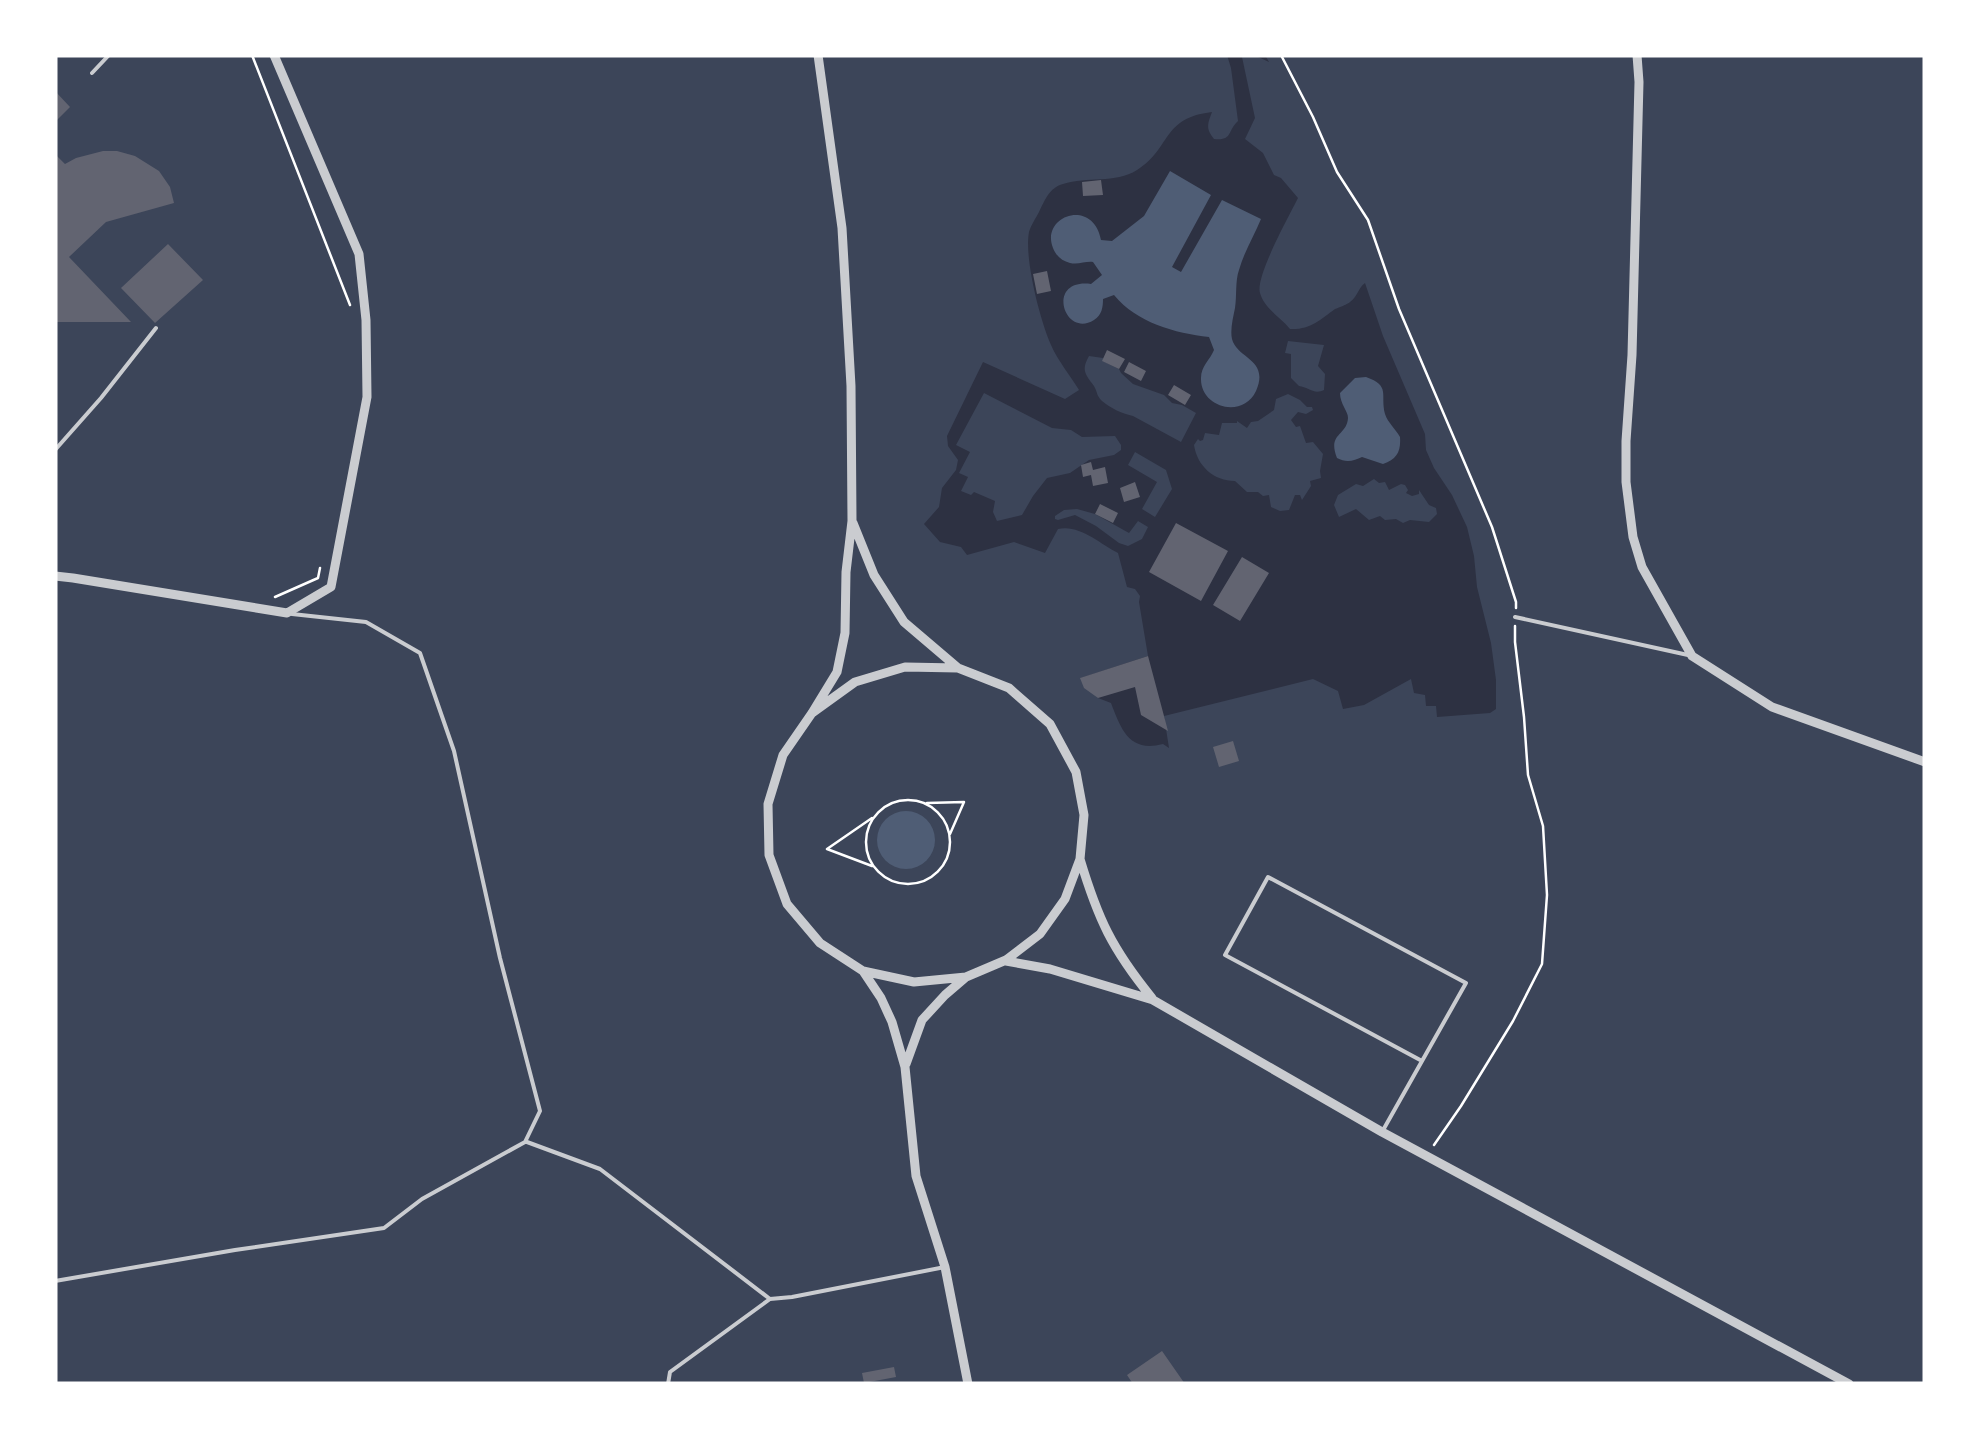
<svg xmlns="http://www.w3.org/2000/svg" width="1980" height="1439" viewBox="0 0 1980 1439" font-family="'IBM Plex Serif',serif">
<style>
.green{fill:#3c4559}
.water{fill:#4f5d75}
.building{fill:#626471}
.lines{fill:none;stroke-linecap:round;stroke-linejoin:round}
.path{stroke:#fff;stroke-width:2.5}
.service{stroke:#caccd0;stroke-width:4}
.minor{stroke:#caccd0;stroke-width:9}
</style>
<rect width="100%" height="100%" fill="#2d3142"/>
<path class="green" d="M55,55h1172l4,13 7,53c-11,10 -5,20 -24,18 -9,-11 -6,-16 -2,-27 -51,6 -40,36 -75,58 -22,14 -50,6 -74,14 -14,4 -18,16 -24,28 -3,6 -8,13 -10,20 -5,26 11,88 22,113 7,16 19,30 28,45l-14,9 -82,-37 -36,74 1,10 10,14 -2,10 -14,18 -3,19 -15,17 16,18 21,5 6,8 47,-13 31,11 13,-24c21,-5 41,14 60,24l9,34 8,2 5,7 -1,6 9,54 -67,22 17,20 13,5c10,26 18,50 52,41l6,4 -5,-32 149,-37 25,12 5,18 21,-4 47,-26 3,14 11,2 1,11h10l1,11 53,-4 6,-4v-29l-5,-37 -14,-56 -3,-31 -7,-29 -15,-32 -18,-27 -8,-18 -1,-16 -42,-98 -18,-53c-7,5 -7,13 -15,19 0,1 -14,7 -15,7 -15,11 -25,21 -45,20 -9,-11 -26,-21 -30,-36 -5,-16 29,-77 38,-95l-17,-20 -7,-3 -11,-22 -18,-14 10,-21 -13,-61 12,-2 15,7 -4,-7h660v1329h-1870z
M1288,341l36,4 -6,21 7,8 -1,16c-10,5 -16,-3 -25,-4l-8,-8v-24l-6,-1z
M1089,356l14,2v3l16,8 2,4 12,11 31,11 8,8 10,2 14,8 -15,29 -48,-26c-10,-2 -23,-8 -31,-15 -6,-6 -4,-8 -8,-15 -9,-12 -13,-16 -5,-30z
M984,393l68,35 19,2 11,7 33,-1 6,9v5l-7,5 -25,5 -19,13 -23,5 -14,18 -11,19 -25,6 -4,-9 2,-11 -21,-9 -3,3 -10,-4 7,-14 -9,-4 11,-21 -14,-7z
M1288,394l12,6 7,7h5l1,3 -7,4 -8,-2 -7,8 5,7 4,-1 6,17 7,-1 10,12 -3,17 1,7 -11,3 1,5 -9,14 -2,-5h-5l-6,15 -9,1 -9,-4 -2,-12 -6,1 -5,-4h-11l-12,-11c-21,0 -38,-15 -41,-36l4,-6 2,2 3,-1 2,-7 14,2 3,-12h15v-2l10,7 4,-6 7,-1 16,-11 2,-11z
M1135,452l31,18 6,19 -17,28 -13,-8 15,-27 -29,-17z
M1374,479l5,4 6,-1 4,8 12,-6 4,1 3,5 -2,3 6,3 7,-2v-4l10,15 7,3 1,6 -8,8 -19,-2 -7,3 -7,-4 -11,1 -5,-4 -11,4 -13,-11 -17,8 -5,-12 4,-10 18,-11 7,2z
M1077,509l18,5 34,19 9,-12 10,6 -6,12 -14,7 -9,-3 -23,-17 -21,-11 -17,5 -3,-1v-3l9,-6z"/>
<path class="water" d="M1170,171l41,24 -39,72 9,5 41,-72 39,19c-7,17 -17,33 -22,51 -4,11 -2,26 -4,38 -2,10 -5,22 -3,31 5,20 38,20 24,52 -13,28 -56,17 -55,-13 0,-12 9,-18 13,-28l-5,-13c-34,-4 -72,-14 -95,-42l-11,4c0,8 -1,16 -9,21 -30,19 -49,-42 -3,-36l11,-9 -9,-13c-7,-1 -15,3 -23,1 -8,-2 -14,-7 -17,-15 -13,-32 40,-51 48,-8l11,1 32,-25z
M1366,377c25,9 14,17 19,37 3,9 10,14 15,23 1,15 -3,22 -17,27l-21,-7c-8,4 -16,6 -25,1 -10,-25 10,-22 11,-40 0,-7 -8,-14 -8,-25l15,-15z
M877 840a29 29 0 1 1 58 0a29 29 0 1 1-58 0Z"/>
<path class="building" d="M55,91l15,16 -15,15z
M103,151h14l18,5 24,15 11,16 4,16 -68,19 -37,35 62,65h-76v-168l10,10 11,-6z
M1101,180l2,15 -20,1 -1,-14z
M168,244l35,36 -48,43 -34,-35z
M1047,271l4,20 -14,3 -4,-20z
M1107,350l18,9 -6,10 -17,-8z
M1129,362l17,9 -5,10 -17,-9z
M1174,385l17,10 -6,10 -17,-10z
M1091,462l2,8 12,-3 3,16 -15,3 -2,-11 -8,2 -2,-12z
M1135,482l5,15 -16,5 -4,-14z
M1100,504l18,9 -5,10 -18,-9z
M1176,523l52,28 -27,50 -52,-29z
M1242,557l27,16 -29,48 -27,-16z
M1148,656l20,75 -27,-16 -6,-28 -37,11 -14,-10 -4,-10z
M1233,741l6,20 -20,6 -6,-20z
M1162,1351l23,33h-52l-6,-9z
M894,1367l2,10 -32,6 -2,-10z"/>
<g class="lines">
<path class="path" d="M252,55l98,250
M1281,55l32,62 24,55 31,48 31,89 93,218 24,75v6
M275,597l43,-19 2,-10
M866 842a42 42 0 1 1 84 0a42 42 0 1 1-84 0Z
M927,803l37,-1 -14,32
M872,866l-45,-17 45,-31
M1434,1145l27,-39 52,-85 29,-57 5,-69 -4,-69 -15,-51 -4,-58 -9,-75v-16"/>
<path class="service" d="M92,73l17,-18
M55,450l46,-52 55,-70
M1515,617l173,38
M1382,1132l84,-149 -198,-106 -43,78 197,106
M527,1142l73,27 170,130 22,-2 153,-30
M55,1281l180,-31 149,-22 38,-29 103,-57 15,-31 -40,-153 -46,-207 -34,-98 -54,-31 -74,-8
M668,1384l2,-12 100,-73"/>
<path class="minor" d="M1637,55l2,27 -7,273 -6,86v41l7,55 9,30 50,89 80,51 153,55
M853,523l21,52 30,47 54,46
M55,576l18,2 214,35 44,-26 36,-190 -1,-77 -7,-66 -85,-199
M812,713l43,-31 50,-15 53,1 51,20 41,36 26,48 8,43 -4,44 -15,40 -25,35 -34,26 -40,17 -52,5 -51,-11 -43,-28 -33,-39 -18,-49 -1,-51 15,-49 29,-42 25,-41 8,-39 1,-61 6,-51 -1,-135 -9,-158 -24,-173
M1080,859c18,60 32,90 72,139
M1006,961l44,8 103,31 229,132 467,252
M863,971l18,27 11,24 13,45 11,109 29,91 23,117
M906,1064l16,-44 23,-25 21,-18"/>
</g>
<rect width="1980" height="1439" fill="none" stroke="#ffffff" stroke-width="115"/>
</svg>
